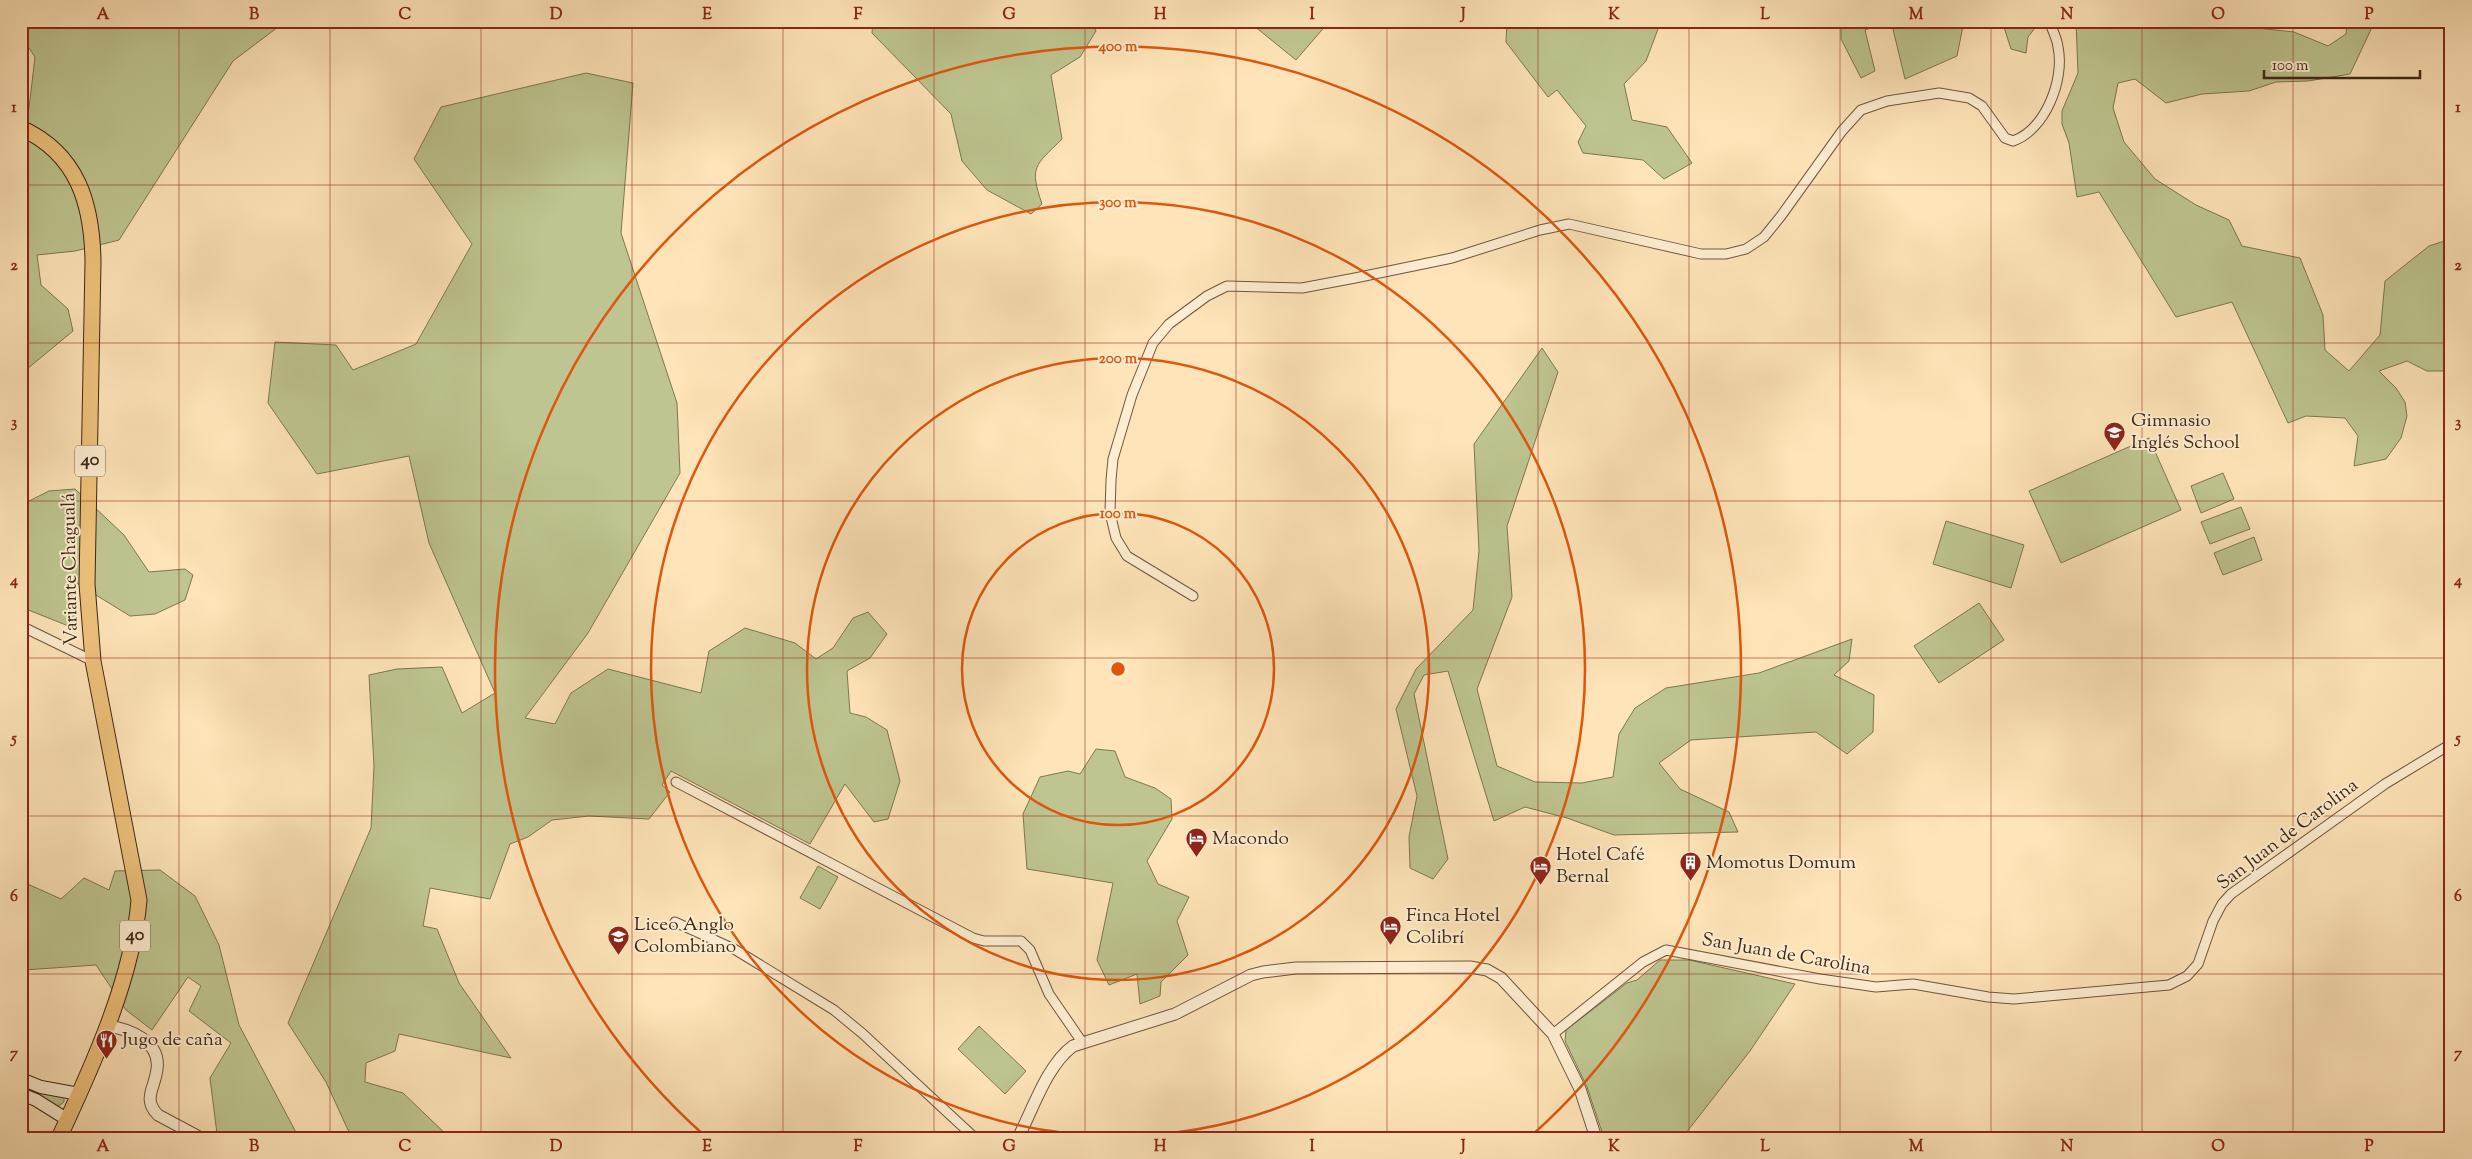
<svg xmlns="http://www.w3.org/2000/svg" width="2472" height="1159" viewBox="0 0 2472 1159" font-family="'Sorts Mill Goudy',serif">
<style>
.green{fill:#bec590;stroke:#7e7652}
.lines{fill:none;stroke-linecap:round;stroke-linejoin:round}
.minor-casing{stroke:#6e563e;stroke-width:11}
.tertiary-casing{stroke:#6e563e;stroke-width:13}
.secondary-casing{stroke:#3e2715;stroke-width:14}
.trunk-casing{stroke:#3e2715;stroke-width:17}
.minor{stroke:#feedd1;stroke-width:9}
.tertiary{stroke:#feedd1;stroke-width:11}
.secondary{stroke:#feedd1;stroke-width:12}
.trunk{stroke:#efc27c;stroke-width:15}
.grid{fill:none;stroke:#8f2418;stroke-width:1;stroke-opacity:0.55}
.ring{fill:none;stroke:#e0560c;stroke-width:2.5}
.labels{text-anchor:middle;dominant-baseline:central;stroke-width:4;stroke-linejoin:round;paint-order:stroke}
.shield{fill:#feedd1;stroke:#78624d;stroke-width:1}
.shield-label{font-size:18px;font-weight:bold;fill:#3e2715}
.poi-label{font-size:19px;fill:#3e2715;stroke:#feedd1;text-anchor:start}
.street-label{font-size:19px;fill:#3e2715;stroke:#feedd1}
.centre{fill:#e0560c;stroke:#feedd1;stroke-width:2.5}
.ring-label{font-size:15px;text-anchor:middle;font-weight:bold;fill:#e0560c;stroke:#feedd1;stroke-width:4;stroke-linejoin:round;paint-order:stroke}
.neatline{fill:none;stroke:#8f2418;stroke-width:2}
.grid-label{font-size:16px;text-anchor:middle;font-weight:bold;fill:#8f2418}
</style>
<rect width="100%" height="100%" fill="#fee4b8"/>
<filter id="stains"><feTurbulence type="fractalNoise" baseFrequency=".004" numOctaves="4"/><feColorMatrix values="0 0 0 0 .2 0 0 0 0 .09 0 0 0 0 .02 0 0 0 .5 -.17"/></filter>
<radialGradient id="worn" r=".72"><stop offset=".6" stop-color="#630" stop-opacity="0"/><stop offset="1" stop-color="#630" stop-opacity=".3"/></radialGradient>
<path class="green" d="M21,21h265l-53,40 -114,179 -44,11 -38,4 4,30 27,24 5,22 -52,43v-251l8,-15 6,-51 -14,-21z
M873,21h218l5,10 -16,26 -29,18 11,64c-27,27 -33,27 -20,65l-11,10 -44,-24 -25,-29 -11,-47 -79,-81z
M1248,21h76l3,3 -31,36z
M1507,21h154l-15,40 -22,23 8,36 35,7 25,36 -28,16 -21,-19 -60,-7 -5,-11 8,-16 -29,-36 -9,7 -42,-55z
M1841,21h48l-24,9 10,41 -14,7 -20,-39z
M1891,21h73l-7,35 -52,23z
M2002,21h35l1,3 -10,13 -2,16 -15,-4z
M2076,21h32l7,5 26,-2 107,3 46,5 34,14 18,-12 1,-13h28l-25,53 -42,7 -32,1 -27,9 -47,3 -36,9 -31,-24 -17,4 -5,25 11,34 31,37 41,26 33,15 13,26 58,12 23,57 2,35 24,21 31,-36 5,-54 44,-35 22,-7v132h-24l-20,-10 -28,10 17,17 9,14 2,14 -6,22 -15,21 -32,7 4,-30 -13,-18 -39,-2 -18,7 -56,-121 -56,15 -77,-125 -22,5 -8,-54 -7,-19v-13l16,-38z
M586,73l47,10 -12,150 56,170 3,70 -92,160 -63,85 30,6 16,-31 37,-24 93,24 8,-42 36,-23 50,15 21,16 17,-11 20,-30 15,-6 19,22 -17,24 -23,13 3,42 16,4 21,13 13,51 -12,38 -14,3 -29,-38 -35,60 -139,-73 -9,14 8,7 -21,27 -60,-3 -37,4 -24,17 -18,7 -20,55 -60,-11 -7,38 14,3 22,54 52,75 -112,-24 -4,17 -29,12 -1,19 38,11 47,45h-93l-9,-8 -22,-48 -38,-59 83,-195 3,-62 -5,-91 28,-6 45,-2 20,46 33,-20 -66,-150 -20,-87 -92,18 -49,-71 7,-61 61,3 17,25 63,-26 56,-100 -58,-85 27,-52z
M1542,348l16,24 -51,154 5,71 -35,92 20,77 38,16 47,1 31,-6 6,-43 16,-26 31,-20 93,-15 93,-34 -3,22 -15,14 40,20 -1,37 -26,22 -31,-22 -125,8 -32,23 21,26 49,23 9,20 -124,3 -47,-17 -42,-11 -31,14 -46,-150 -24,4 -10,19 34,165 -15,20 -23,-11 -1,-31 8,-41 -21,-87 20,-40 57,-59 6,-59 -5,-107z
M2149,438l32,72 -120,53 -32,-72z
M2223,473l11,26 -33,14 -10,-27z
M75,489l49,46 25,37 36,-3 8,6 -8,25 -30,14 -25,2 -60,-37 6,50 -55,-22v-102l28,-14z
M2241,507l9,22 -40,15 -9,-22z
M1946,521l78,24 -13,43 -78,-24z
M2254,537l8,23 -39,15 -9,-22z
M1979,603l25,37 -65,43 -25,-37z
M1096,749l19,2 10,26 30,11 16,11 1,20 -25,42 11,23 31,13 -12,24 11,34 -27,27 -1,14 -20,8 -3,-30 -28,11 -12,-25 16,-77 -86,-14 -4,-55 17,-37 28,-6 12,3z
M818,866l20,11 -18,32 -20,-11z
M160,870l35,26 24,49 20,80 60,113h-75l-7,-4 -7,-56 21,-35 -42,-32 12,-25 -13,-9 -36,53 -26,-20 -30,-45 -72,5 -3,3v-92l40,18 23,-21 25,12 6,-19z
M1660,960h29l106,24 -45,67 -68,87h-78l-17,-51 -22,-46 1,-11 61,-47 10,-3z
M979,1026l47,45 -21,23 -47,-45z
M21,1085l43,11v6l-7,5 -19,-14 -17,-6z"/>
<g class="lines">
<defs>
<path id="minor" d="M1193,596l-66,-40 -11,-18 -6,-25 1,-33 2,-21 19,-64 21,-52 16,-19 38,-28 20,-10 75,2 53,-10 97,-20 88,-28 29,-6 132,30h25l20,-5 18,-12 17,-21 61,-85 19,-21 26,-9 52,-8 30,5 13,8 23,32 8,3c32,-11 52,-61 45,-94 -1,-9 -6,-18 -9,-26
M21,626l72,35
M676,782l297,156 11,3h37l9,9 19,44 33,48
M675,922l59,27 100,61 29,24 112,104
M1553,1034l90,-72 23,-12 154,29 56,8 37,-3 75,13 26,2 155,-14 18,-9 11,-12 15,-43 9,-17 9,-10 154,-110 66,-40"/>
<path id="tertiary" d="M108,1026c21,3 53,15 49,43 -2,19 -15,30 1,46l43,23
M1018,1138c15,-29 29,-73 55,-92l102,-32 76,-39 12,-3 33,-4 174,-1 17,3 14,8 52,56 27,55 16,49"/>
<path id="secondary" d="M21,1079l20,8 38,7
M21,1094l15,6 32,20"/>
<path id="trunk" d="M21,128c57,26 71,76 72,133l-6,323 6,77 46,239c-6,78 -47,167 -80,238"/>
</defs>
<use href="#minor" class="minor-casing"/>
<use href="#tertiary" class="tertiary-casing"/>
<use href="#secondary" class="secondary-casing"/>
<use href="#trunk" class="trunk-casing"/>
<use href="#minor" class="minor"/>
<use href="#tertiary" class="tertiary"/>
<use href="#secondary" class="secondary"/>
<use href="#trunk" class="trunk"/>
</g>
<path class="grid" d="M179,21v1117M330,21v1117M481,21v1117M632,21v1117M783,21v1117M934,21v1117M1085,21v1117M1236,21v1117M1387,21v1117M1538,21v1117M1689,21v1117M1840,21v1117M1991,21v1117M2142,21v1117M2293,21v1117M21,185h2430M21,343h2430M21,501h2430M21,658h2430M21,816h2430M21,974h2430"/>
<g class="ring">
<circle cx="1118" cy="669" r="156"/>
<circle cx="1118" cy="669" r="311"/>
<circle cx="1118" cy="669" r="467"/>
<path d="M705 1136A623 623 0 1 1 1531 1136"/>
</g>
<defs>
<symbol id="school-pin" viewBox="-11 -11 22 30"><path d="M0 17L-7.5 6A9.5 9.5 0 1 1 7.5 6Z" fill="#8f2418" stroke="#feedd1"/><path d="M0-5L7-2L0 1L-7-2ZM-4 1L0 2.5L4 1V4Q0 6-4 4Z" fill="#fff"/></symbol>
<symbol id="hotel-pin" viewBox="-11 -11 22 30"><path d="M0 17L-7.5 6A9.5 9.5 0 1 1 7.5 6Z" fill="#8f2418" stroke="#feedd1"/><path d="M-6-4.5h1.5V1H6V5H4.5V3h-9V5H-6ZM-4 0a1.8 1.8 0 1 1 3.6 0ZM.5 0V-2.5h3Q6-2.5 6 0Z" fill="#fff"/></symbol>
<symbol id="building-pin" viewBox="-11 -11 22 30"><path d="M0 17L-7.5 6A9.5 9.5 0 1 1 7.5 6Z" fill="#8f2418" stroke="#feedd1"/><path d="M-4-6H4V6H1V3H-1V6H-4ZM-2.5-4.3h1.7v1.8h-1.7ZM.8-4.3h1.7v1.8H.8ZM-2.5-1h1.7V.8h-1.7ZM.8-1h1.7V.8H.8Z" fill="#fff"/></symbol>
<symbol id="restaurant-pin" viewBox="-11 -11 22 30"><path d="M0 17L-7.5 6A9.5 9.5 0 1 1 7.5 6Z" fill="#8f2418" stroke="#feedd1"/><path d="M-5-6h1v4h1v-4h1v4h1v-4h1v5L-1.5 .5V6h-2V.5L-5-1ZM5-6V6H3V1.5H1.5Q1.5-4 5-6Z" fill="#fff"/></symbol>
</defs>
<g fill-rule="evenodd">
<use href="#school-pin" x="2102" y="420" width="25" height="34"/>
<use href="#hotel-pin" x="1184" y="826" width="25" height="34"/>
<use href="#building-pin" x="1678" y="850" width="25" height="34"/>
<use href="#hotel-pin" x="1528" y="854" width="25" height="34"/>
<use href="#hotel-pin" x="1378" y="914" width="25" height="34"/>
<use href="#school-pin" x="606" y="924" width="25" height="34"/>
<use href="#restaurant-pin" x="94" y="1028" width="25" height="34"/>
</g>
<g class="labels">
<g class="shield">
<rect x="75" y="445.5" width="30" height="31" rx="4"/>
<rect x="120" y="920.5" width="30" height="31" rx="4"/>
</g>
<g class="shield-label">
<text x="90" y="461">40</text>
<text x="135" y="936">40</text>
</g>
<g class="poi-label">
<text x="2131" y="421">Gimnasio<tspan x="2131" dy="22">Inglés School</tspan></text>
<text x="1212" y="839">Macondo</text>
<text x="1556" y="855">Hotel Café<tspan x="1556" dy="22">Bernal</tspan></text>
<text x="1706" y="863">Momotus Domum</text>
<text x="1406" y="916">Finca Hotel<tspan x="1406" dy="22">Colibrí</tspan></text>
<text x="634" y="925">Liceo Anglo<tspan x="634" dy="22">Colombiano</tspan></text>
<text x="122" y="1040">Jugo de caña</text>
</g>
<g class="street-label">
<text transform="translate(71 569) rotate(-91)">Variante Chagualá</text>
<text transform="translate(2288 835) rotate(-37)">San Juan de Carolina</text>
<text transform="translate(1786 955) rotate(10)">San Juan de Carolina</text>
</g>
</g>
<circle cx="1118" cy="669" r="8" class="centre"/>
<g class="ring-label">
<text x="1118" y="51">400 m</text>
<text x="1118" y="207">300 m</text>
<text x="1118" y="363">200 m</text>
<text x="1118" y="518">100 m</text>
</g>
<rect width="2472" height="1159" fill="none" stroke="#fee4b8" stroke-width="55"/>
<path d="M2264 70v8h156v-8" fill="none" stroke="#3e2715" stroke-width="2.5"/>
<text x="2272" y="70" font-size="15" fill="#3e2715" stroke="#feedd1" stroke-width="4" paint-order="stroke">100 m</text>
<rect x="28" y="28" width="2416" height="1104" class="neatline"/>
<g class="grid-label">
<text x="103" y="19">A</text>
<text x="254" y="19">B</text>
<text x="405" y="19">C</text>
<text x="556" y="19">D</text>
<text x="707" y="19">E</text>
<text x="858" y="19">F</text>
<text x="1009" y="19">G</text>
<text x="1160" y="19">H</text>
<text x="1312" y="19">I</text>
<text x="1463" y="19">J</text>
<text x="1614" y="19">K</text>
<text x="1765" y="19">L</text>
<text x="1916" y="19">M</text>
<text x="2067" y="19">N</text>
<text x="2218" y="19">O</text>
<text x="2369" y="19">P</text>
<text x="14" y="112">1</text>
<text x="2458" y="112">1</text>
<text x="14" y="270">2</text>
<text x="2458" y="270">2</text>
<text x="14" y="427">3</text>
<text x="2458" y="427">3</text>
<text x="14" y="585">4</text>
<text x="2458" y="585">4</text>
<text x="14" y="743">5</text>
<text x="2458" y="743">5</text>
<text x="14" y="901">6</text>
<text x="2458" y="901">6</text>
<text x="14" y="1058">7</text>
<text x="2458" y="1058">7</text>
<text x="103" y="1151">A</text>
<text x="254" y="1151">B</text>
<text x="405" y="1151">C</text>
<text x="556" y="1151">D</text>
<text x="707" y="1151">E</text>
<text x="858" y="1151">F</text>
<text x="1009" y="1151">G</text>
<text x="1160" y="1151">H</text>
<text x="1312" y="1151">I</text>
<text x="1463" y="1151">J</text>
<text x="1614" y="1151">K</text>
<text x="1765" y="1151">L</text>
<text x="1916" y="1151">M</text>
<text x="2067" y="1151">N</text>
<text x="2218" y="1151">O</text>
<text x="2369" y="1151">P</text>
</g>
<rect width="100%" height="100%" filter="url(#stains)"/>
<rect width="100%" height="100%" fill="url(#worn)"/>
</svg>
